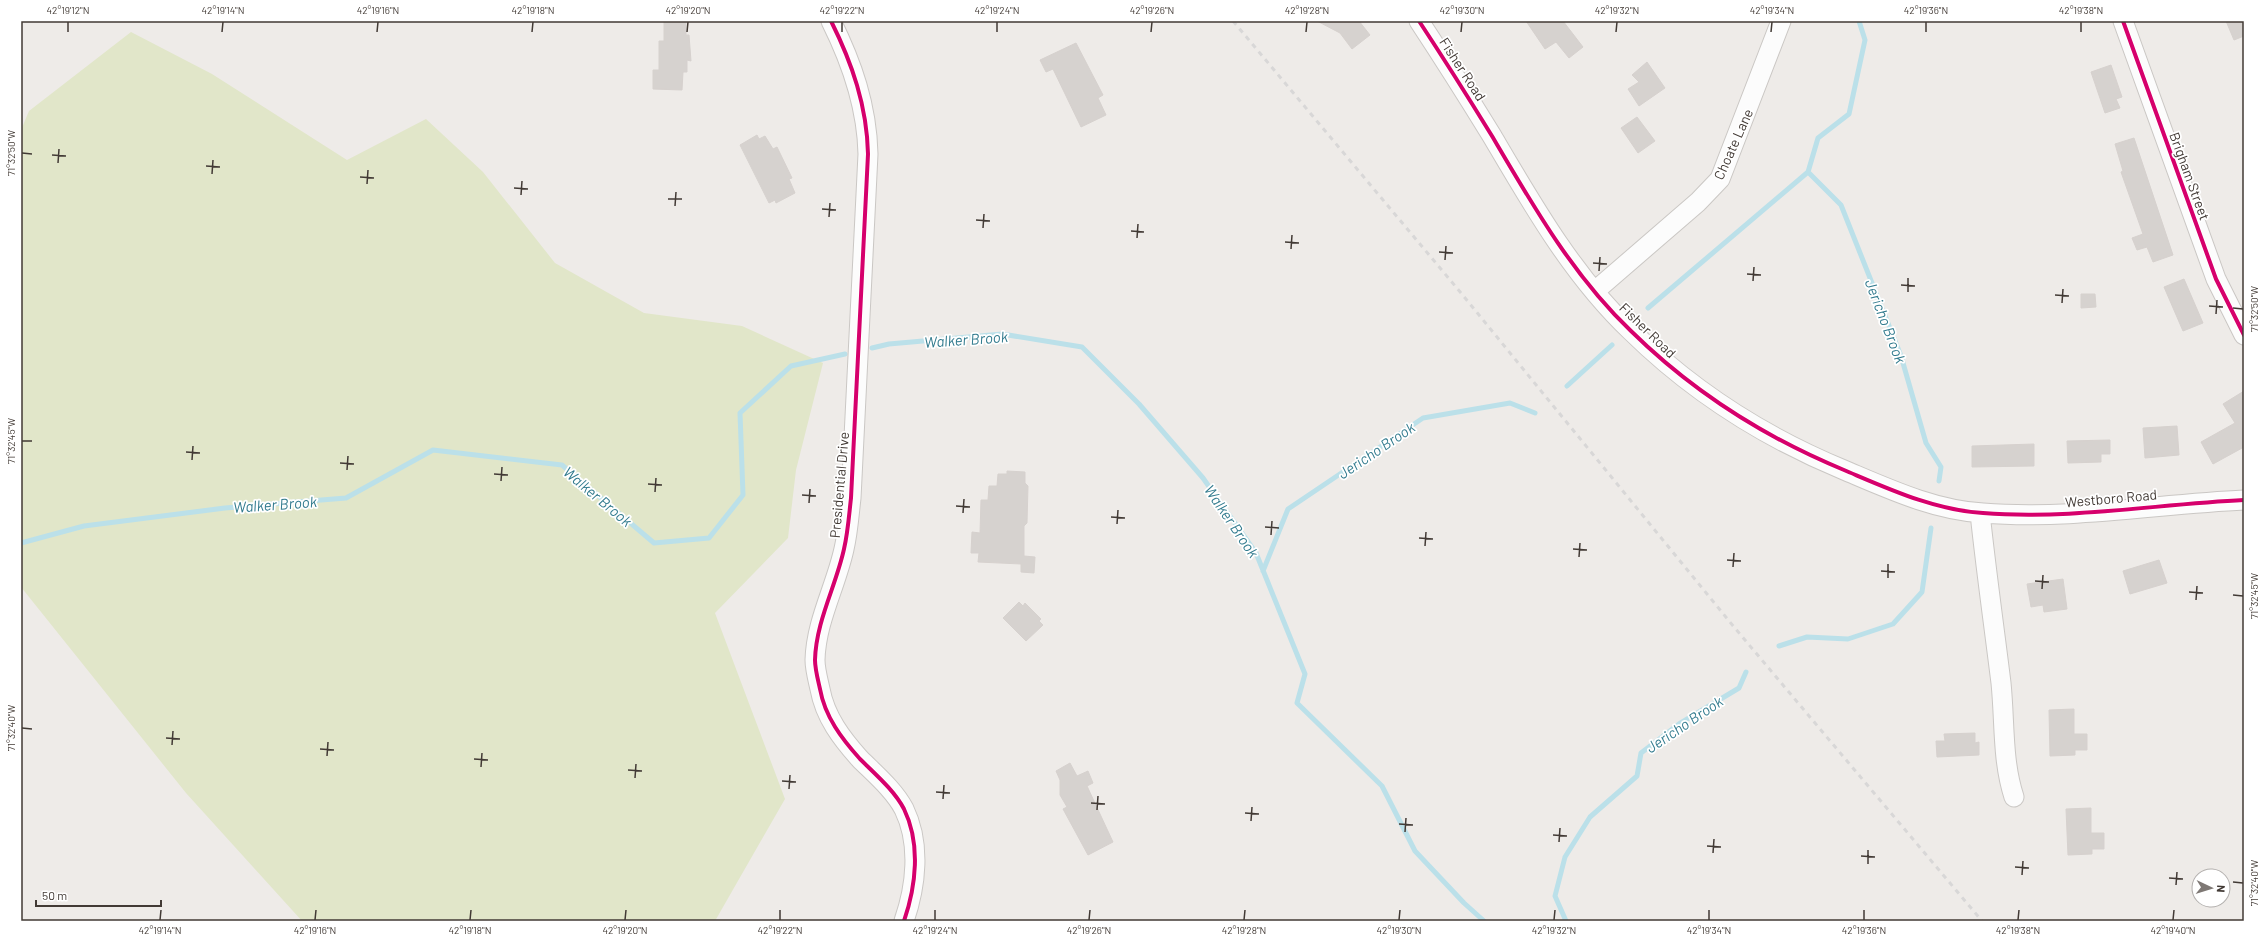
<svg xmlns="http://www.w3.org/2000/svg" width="2265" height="942" viewBox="0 0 2265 942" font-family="Barlow,sans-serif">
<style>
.green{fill:#e1e6c9}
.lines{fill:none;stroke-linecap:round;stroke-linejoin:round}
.stream{stroke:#bbe0e9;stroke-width:5}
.building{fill:#d6d2cf;stroke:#d6d1ce}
.minor-casing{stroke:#cac7c4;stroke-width:21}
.minor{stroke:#fcfcfc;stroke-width:19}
.rail{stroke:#d8d7d7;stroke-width:3;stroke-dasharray:5 5;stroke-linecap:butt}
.cycleway-casing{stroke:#fff;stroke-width:6}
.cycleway{stroke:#d6006c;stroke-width:4}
.ticks{fill:none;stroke:#423a35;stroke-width:1.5}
.labels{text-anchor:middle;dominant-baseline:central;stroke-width:3.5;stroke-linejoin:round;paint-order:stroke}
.street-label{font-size:14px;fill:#423a35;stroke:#fff}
.water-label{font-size:15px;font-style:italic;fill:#327b8e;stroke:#fff}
.neatline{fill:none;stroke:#423a35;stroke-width:1.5}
.ticks-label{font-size:10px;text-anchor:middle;fill:#423a35}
</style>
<rect width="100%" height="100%" fill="#eeebe8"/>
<path class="green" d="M131,32l81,42 135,86 79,-41 57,53 72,91 89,50 98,13 81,37 -27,107 -8,68 -73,75 70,186 -70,122h-413l-116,-128 -165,-206v-457l8,-19z"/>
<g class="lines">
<path class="stream" d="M1859,21l6,19 -16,74 -31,24 -10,34 33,33 60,151 25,87 15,24 -2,14
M1648,308l160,-136
M872,348l17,-4 113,-10 80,13 57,57 64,74 53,75 49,121 -8,29 85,83 33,65 49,52 20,18
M1567,386l45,-41
M21,543l63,-17 141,-18 121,-10 87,-48 129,15 92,78 55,-5 34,-43 -3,-82 51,-47 54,-12
M1263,571l25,-62 135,-91 87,-15 25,10
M1779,646l28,-9 41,2 45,-15 29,-32 9,-64
M1566,921l-11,-25 10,-39 25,-40 47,-41 4,-23 38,-29 60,-36 7,-16"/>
</g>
<path class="building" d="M664,21h22v14h3l2,26 -4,-1v12h-4l-1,18 -29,-1v-19h6v-29h5z
M1317,21h42l11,14 -18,14 -12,-16z
M1526,21h37l20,26 -14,11 -13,-16 -11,7z
M2226,21h18v15l-10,4z
M1076,43l27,52 -5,3 8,17 -25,12 -28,-58 -7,3 -6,-12z
M1647,62l18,26 -26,18 -11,-17 11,-7 -7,-7z
M2111,65l11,32 -6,2 4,9 -15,5 -14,-41z
M1637,117l18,24 -17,12 -17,-25z
M757,135l2,4 6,-3 8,13 4,-2 15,31 -3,1 6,14 -19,10 -1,-3 -6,3 -29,-58z
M2134,138l39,117 -20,7 -6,-15 -10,3 -5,-12 11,-4 -22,-62 2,-1 -8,-27z
M2184,279l19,44 -20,8 -19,-44z
M2081,294h14l1,13 -15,1z
M2244,391v56l-31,17 -12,-22 34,-19 -12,-19z
M2177,426l2,29 -34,3 -2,-30z
M2110,440v14h-9v8l-33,1 -1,-22z
M2034,444v22l-62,1v-21z
M1007,471l18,1v11l3,3 -1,37 -3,3v30l11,1 -1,16 -13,-1v-8l-43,-2 1,-9h-8l1,-21 8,1 1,-33h7l1,-14h8l1,-12h9z
M2159,560l8,23 -37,11 -7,-23z
M2063,579l4,30 -23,3 -1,-7 -12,2 -4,-23z
M1019,602l4,4 2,-3 16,16 -2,2 4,4 -17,16 -23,-23z
M2074,709v25h13v16h-12v5l-25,1 -1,-46z
M1975,733v10l4,-1v13l-42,2 -1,-16h9l-1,-7z
M1070,763l7,13 11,-5 5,12 -6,3 26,56 -25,13 -25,-46 4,-2 -7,-12v-15l-4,-9z
M2091,808v25h13v16h-12v5l-24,1 -2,-46z"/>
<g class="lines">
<defs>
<path id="minor" d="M831,21c21,42 36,85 37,133l-17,344c-2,17 -3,34 -7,51 -8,37 -28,72 -29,111 0,9 3,20 5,29 5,28 22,50 40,70 15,15 34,31 44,50 17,35 12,77 0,112
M1419,21c25,38 49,76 73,115 40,68 81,140 139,195 62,61 133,106 213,139 45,19 90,40 139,43 86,7 175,-9 261,-13
M2123,21l93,258 28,56
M1595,291l103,-89 22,-23 61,-158
M1980,513c6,57 14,113 21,170 4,39 1,77 13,114"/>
</defs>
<use href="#minor" class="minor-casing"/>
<use href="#minor" class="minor"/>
<path class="rail" d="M1233,21l228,272 273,334 248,294"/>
<defs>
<path id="cycleway" d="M831,21c21,42 36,85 37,133l-17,344c-2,17 -3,34 -7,51 -8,37 -28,72 -29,111 0,9 3,20 5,29 5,28 22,50 40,70 15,15 34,31 44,50 17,35 12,77 0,112
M1419,21c25,38 49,76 73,115 40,68 81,140 139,195 62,61 133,106 213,139 45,19 90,40 139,43 86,7 175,-9 261,-13
M2123,21l93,258 28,56"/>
</defs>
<use href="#cycleway" class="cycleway-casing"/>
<use href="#cycleway" class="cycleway"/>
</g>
<path class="ticks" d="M68,32v-10M222,32l1,-10M377,32l1,-10M532,32l1,-10M687,32l1,-10M842,32v-10M997,32v-10M1151,32l1,-10M1306,32l1,-10M1461,32l1,-10M1616,32l1,-10M1771,32l1,-10M1926,32v-10M2081,32v-10M22,153l10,1M52,155l14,1M58,163l1,-14M206,166l14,1M212,174l1,-14M360,177l14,1M367,184l1,-14M514,188l14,1M521,195l1,-14M668,199h14M675,206l1,-14M822,209l14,1M829,217l1,-14M976,220l14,1M983,228l1,-14M1131,231l13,1M1137,238l1,-14M1285,242l14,1M1291,249l1,-14M1439,252l14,1M1445,260l1,-14M1593,263l14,1M1599,271l1,-14M1747,274l14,1M1753,281l1,-14M1901,285l14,1M1908,292v-14M2055,295l14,1M2062,303l1,-14M2209,306l14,1M2233,308l10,1M2216,314l1,-14M22,441h10M186,452l14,1M192,460l1,-14M340,463l14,1M347,470l1,-14M494,474l14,1M501,481l1,-14M648,484l14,1M655,492l1,-14M802,495l14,1M809,503l1,-14M956,506l14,1M963,513l1,-14M1111,517l14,1M1117,524l1,-14M1265,527l14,1M1271,535l1,-14M1419,538l14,1M1425,546l1,-14M1573,549l14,1M1579,557l1,-14M1727,560l14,1M1733,567l1,-14M1881,571l14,1M1888,578v-14M2035,581l14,1M2042,589l1,-14M2189,592l14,1M2233,595l10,1M2196,600l1,-14M22,728l10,1M166,738l14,1M172,745l1,-14M320,749l14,1M327,756l1,-14M474,759l14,1M481,767l1,-14M628,770l14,1M635,778l1,-14M782,781l14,1M789,789l1,-14M936,792l14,1M943,799l1,-14M1091,803l14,1M1097,810l1,-14M1245,813l14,1M1251,821l1,-14M1399,824l14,1M1405,832l1,-14M1553,835l14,1M1559,842l1,-14M1707,846l14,1M1713,853l1,-14M1861,856l14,1M1868,864v-14M2015,867l14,1M2022,875l1,-14M2169,878l14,1M2233,882l10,1M2176,885l1,-13M160,920l1,-10M315,920l1,-10M470,920l1,-10M625,920l1,-10M780,920v-10M935,920v-10M1089,920l1,-10M1244,920l1,-10M1399,920l1,-10M1554,920l1,-10M1709,920v-10M1864,920v-10M2018,920l1,-10M2173,920l1,-10"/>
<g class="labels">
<g class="street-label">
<text transform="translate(1463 69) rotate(57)">Fisher Road</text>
<text transform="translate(1733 144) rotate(-66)">Choate Lane</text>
<text transform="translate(2190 176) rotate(70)">Brigham Street</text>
<text transform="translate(1648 330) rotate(44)">Fisher Road</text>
<text transform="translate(839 485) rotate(-85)">Presidential Drive</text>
<text transform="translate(2111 498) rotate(-5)">Westboro Road</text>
</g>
<g class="water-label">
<text transform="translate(1886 321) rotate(69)">Jericho Brook</text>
<text transform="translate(966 339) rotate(-4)">Walker Brook</text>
<text transform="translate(1376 450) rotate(-34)">Jericho Brook</text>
<text transform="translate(598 496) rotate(40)">Walker Brook</text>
<text transform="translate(275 504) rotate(-4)">Walker Brook</text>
<text transform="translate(1232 521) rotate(56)">Walker Brook</text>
<text transform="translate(1684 724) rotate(-34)">Jericho Brook</text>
</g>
</g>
<rect width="2265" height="942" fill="none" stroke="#ffffff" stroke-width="44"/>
<g transform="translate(2211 888) rotate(94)"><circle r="19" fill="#ffffff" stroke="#b3b0ae"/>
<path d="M0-3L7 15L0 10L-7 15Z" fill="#7e7874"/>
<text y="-6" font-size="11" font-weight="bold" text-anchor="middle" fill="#423a35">N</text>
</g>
<path d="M36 900v6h125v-6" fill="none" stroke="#423a35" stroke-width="2"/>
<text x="42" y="900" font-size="12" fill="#423a35" stroke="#ffffff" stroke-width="3" paint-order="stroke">50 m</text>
<rect x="22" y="22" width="2221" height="898" class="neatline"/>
<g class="ticks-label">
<text x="68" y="14">42°19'12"N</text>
<text x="223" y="14">42°19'14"N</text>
<text x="378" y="14">42°19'16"N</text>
<text x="533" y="14">42°19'18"N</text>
<text x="688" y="14">42°19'20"N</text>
<text x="842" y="14">42°19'22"N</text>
<text x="997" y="14">42°19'24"N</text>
<text x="1152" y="14">42°19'26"N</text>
<text x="1307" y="14">42°19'28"N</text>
<text x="1462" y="14">42°19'30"N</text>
<text x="1617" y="14">42°19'32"N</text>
<text x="1772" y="14">42°19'34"N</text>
<text x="1926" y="14">42°19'36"N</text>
<text x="2081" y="14">42°19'38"N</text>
<text transform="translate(11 153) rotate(-90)" y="4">71°32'50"W</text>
<text transform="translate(2254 309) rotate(-90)" y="4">71°32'50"W</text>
<text transform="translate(11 441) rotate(-90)" y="4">71°32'45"W</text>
<text transform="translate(2254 596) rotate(-90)" y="4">71°32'45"W</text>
<text transform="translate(11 728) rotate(-90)" y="4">71°32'40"W</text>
<text transform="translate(2254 883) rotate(-90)" y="4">71°32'40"W</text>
<text x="160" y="934">42°19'14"N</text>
<text x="315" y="934">42°19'16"N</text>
<text x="470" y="934">42°19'18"N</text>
<text x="625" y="934">42°19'20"N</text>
<text x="780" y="934">42°19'22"N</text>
<text x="935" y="934">42°19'24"N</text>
<text x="1089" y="934">42°19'26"N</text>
<text x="1244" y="934">42°19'28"N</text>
<text x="1399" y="934">42°19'30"N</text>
<text x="1554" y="934">42°19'32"N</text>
<text x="1709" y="934">42°19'34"N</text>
<text x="1864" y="934">42°19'36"N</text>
<text x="2018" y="934">42°19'38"N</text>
<text x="2173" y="934">42°19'40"N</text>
</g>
</svg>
